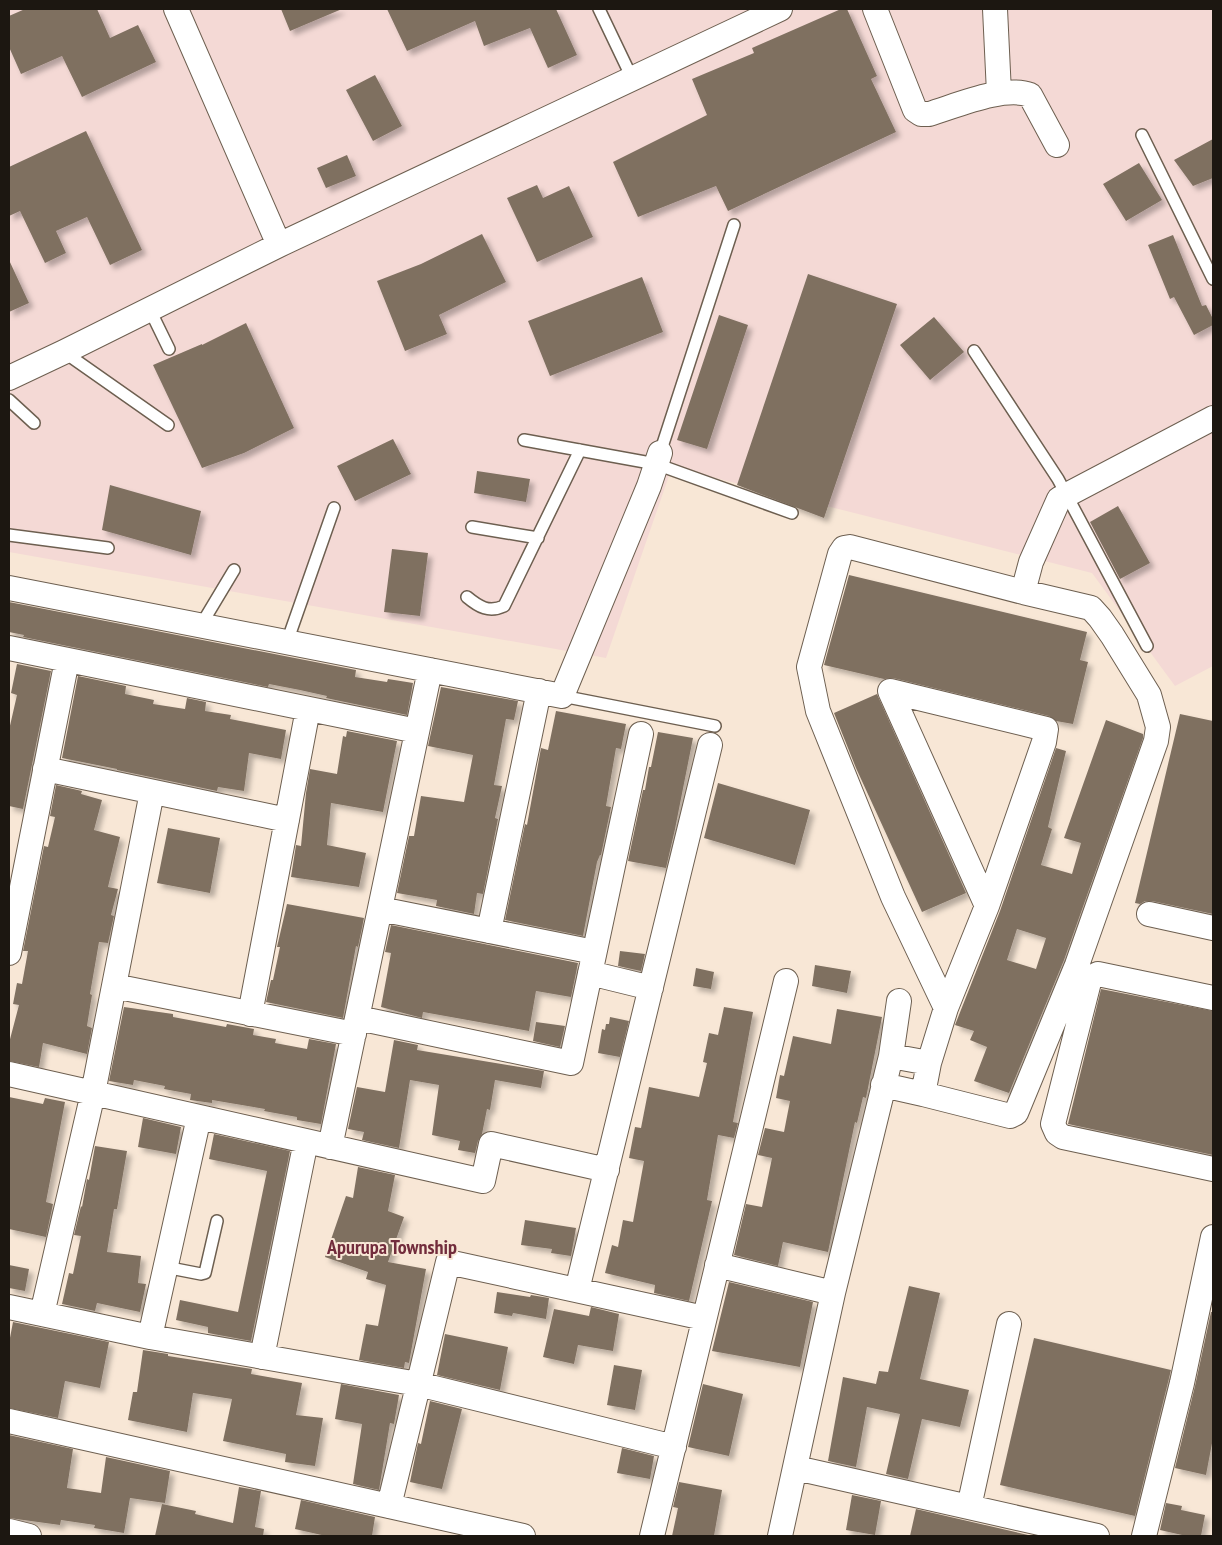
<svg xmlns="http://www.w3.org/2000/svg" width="1222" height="1545" viewBox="0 0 1222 1545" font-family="'PT Sans Narrow',sans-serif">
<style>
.industrial{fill:#f4d9d5}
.building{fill:#7f7061;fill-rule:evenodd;filter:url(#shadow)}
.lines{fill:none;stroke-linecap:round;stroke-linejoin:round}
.service-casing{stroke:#6d5f50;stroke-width:14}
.minor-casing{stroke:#6d5f50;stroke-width:26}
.service{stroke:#fff;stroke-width:11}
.minor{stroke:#fff;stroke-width:24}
.labels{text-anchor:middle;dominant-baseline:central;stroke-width:4;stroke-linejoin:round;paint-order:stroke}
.neighbourhood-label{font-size:20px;font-weight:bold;fill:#722c3c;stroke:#f8e7d6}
</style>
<defs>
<filter id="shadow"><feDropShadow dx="4.5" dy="4.5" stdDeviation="2.5" flood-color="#0004"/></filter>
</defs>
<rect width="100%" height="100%" fill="#f8e7d6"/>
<path class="industrial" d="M9,9h1204v657l-38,20 -83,-113 -420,-106 -66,191 -597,-106z"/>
<path class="building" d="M25,9h72l13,29 28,-13 18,37 -74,35 -20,-41 -41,18 -12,-27v-31z
M281,9h61l-52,22z
M387,9h169l21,46 -29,13 -18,-40 -46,18 -9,-25 -68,30z
M841,9h6l30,67 -6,3 25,53 -168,79 -12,-25 -78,31 -25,-55 94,-47 -15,-36 62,-26 -2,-5z
M375,75l27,51 -29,15 -27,-51z
M86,131l56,119 -32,15 -23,-48 -31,14 10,22 -21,10 -25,-52 -11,5v-49z
M1213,139v39l-20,8 -19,-26z
M347,155l9,21 -30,12 -9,-20z
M1139,163l23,37 -36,21 -23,-37z
M537,185l6,13 26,-12 24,51 -56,25 -30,-64z
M482,234l24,48 -67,33 8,19 -42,17 -28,-70 44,-17z
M1173,235l29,71 4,-1 7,14v6l-19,10 -20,-38 -4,2 -22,-54z
M9,260l20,43 -20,9z
M808,274l89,30 -73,214 -87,-33z
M642,277l21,55 -113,44 -22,-55z
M719,315l29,10 -41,124 -30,-9z
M934,317l30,35 -34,28 -30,-35z
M246,323l48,105 -50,25 -42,15 -49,-103 49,-21v1z
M393,439l18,35 -56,27 -18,-35z
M477,471l53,8 -4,23 -52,-9z
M110,485l91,26 -10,44 -89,-25z
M1118,506l32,57 -30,16 -30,-57z
M392,549l36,4 -8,63 -36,-4z
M849,575l238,57 -7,28 8,2 -15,62 -17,-3 -7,-5 -156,-38 -9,1 -60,-14z
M9,602l347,68 -1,7 32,5 1,-3 25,4 -6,32 -81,-17 1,-2 -27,-6 -31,-6 -1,3 -245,-50 1,-2 -15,-3z
M17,664l34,7 -28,138 -14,-3v-76l8,-35 -6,-2z
M78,676l48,10 -1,8 29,6 -1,4 32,5 2,-11 19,4 -1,9 26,4 -1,4 56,11 -5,29 -32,-6 -5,38 -26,-4 -1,4 -100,-21v-1l-55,-11z
M441,687l77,14 -4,19 -8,-1 -12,66 8,1 -7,32 3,1 -15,75 -6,-1 -3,21 -38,-8 1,-6 -40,-7 12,-57h5l7,-40 43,6 9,-47 -45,-9z
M877,694l89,199 -44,19 -66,-144 -22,-55z
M556,711l70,13 -5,25 -5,-1 -10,58 5,1 -10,48h-1l-3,7 -14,74 -78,-16 20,-96 2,1 14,-77 7,2z
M1180,714l33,7v193l-61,-13h-7l-5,3 -5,-1z
M1106,720l37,14v4l-79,222 -55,133 -35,-12 13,-34 -17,-7 4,-9 -19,-6 45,-114 56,-163 10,3 -18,76 4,2 -11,36 31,9 9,-31 -17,-5zM1017,929l29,9 -10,31 -29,-9z
M347,731l50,10 -14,71 -52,-9 -4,42 39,8 -7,34 -68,-10 5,-32 5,1 5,-53 4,-24 27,5 6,-38 3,1z
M658,732l35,6 -18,91 -9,39 -38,-7 15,-71h2l4,-23h2z
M718,783l92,27 -15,55 -91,-27z
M56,785l26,6 -1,3 21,6 -8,30 26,7 -12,50 10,2 -7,26 3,1 -6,27 -9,-1 -9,52 2,1 -5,31 5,2 -5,26 -44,-11 -4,24 -30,-6v-18l10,-38 -6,-1 4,-21 5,1 6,-33h-5l21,-105 4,1 7,-30 -5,-1z
M168,828l52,10 -10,55 -53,-10z
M287,904l77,14 -6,29 -2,-1 -13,72 -77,-16 5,-22h2l7,-33h-3z
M391,925l187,38 -7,34 -35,-6 -7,40 -106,-19 -1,6 -41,-11 10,-54 -6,-1z
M620,951l25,3 -4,17 -23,-5z
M815,965l36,6 -4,22 -35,-7z
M696,968l18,4 -3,17 -18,-3z
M1101,989l112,22v144l-145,-31z
M124,1007l49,7v3l53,10 1,-3 27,5 -1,6 23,4 -1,4 32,6 2,-10 27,5 -15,80 -24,-4v-3l-33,-6 1,-2 -53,-9v3l-22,-3 1,-6 -27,-5 1,-3 -31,-6 -1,5 -24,-4z
M724,1007l29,5 -20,110 5,1 -4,15 -16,-3 -11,65 5,1 -23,100 -35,-8 1,-8 -50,-12 7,-28 6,2 5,-27 10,2 11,-61 -15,-3 6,-31 6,1 8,-41 50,10 8,-34 -4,-1 6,-29 9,2z
M837,1009l45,8 -16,81 -3,-1 -6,26 -2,-1 -27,130 -45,-10 -5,24 -44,-11 12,-51 16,3 10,-49 -14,-3 7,-27 19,4 6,-31 -14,-3 4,-23 4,1 9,-40 38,8z
M610,1017l19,4 -9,36 -22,-4 4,-24 3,1 1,-6h3z
M536,1022l29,4 -5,21 -27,-6z
M394,1040l24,5 -1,5 127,21 -3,17 -46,-8 -5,30 -3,-1 -5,25 -4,7 -3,12 -17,-3 2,-9 -28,-6 7,-50 -29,-5 -11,68 -37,-8 2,-8 -16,-3 9,-42 28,5z
M9,1097l34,7 2,-6 20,4 -19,100 7,2 -7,33 -37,-8z
M143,1118l38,9 -5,27 -38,-7z
M214,1134l76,17 -39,190 -43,-8v-6l-32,-7 4,-20 58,12 29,-141 -58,-12z
M95,1146l32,5 -10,58h-3l-7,43 34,4 -3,27 8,1 -6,28 -43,-9 -2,8 -33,-7 7,-31 4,1 8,-38 -7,-1 7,-29 1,1 5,-28 2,1z
M358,1167l37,8 -7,36 16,6 -16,45 38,7 -17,94 -4,-1 -1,6 -45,-8 7,-36 12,2 8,-41 -20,-6 2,-7 -43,-15 21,-61 7,2z
M525,1220l51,8 -5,28 -20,-3 1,-4 -31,-4z
M9,1265l20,4 -4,22 -16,-3z
M729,1282l84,20 -13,65 -88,-16z
M909,1286l31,7 -20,86 49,11 -9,37 -38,-8 -14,60 -22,-5 14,-60 -33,-7 -11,60 -28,-6 15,-84 33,7 3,-13 9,1z
M497,1292l33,5 1,-2 18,3 -3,21 -33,-6 -1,3 -18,-3z
M591,1307l28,7 -6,37 -35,-6 -4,19 -31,-7 11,-48 35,7z
M1211,1312h2v126l-7,37 -31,-7 20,-82z
M13,1322l96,20 -9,46 -35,-7 -7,37 -49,-10v-65z
M445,1334l63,13 -8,43 -63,-15z
M1034,1338l137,32 -36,146 -135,-31z
M143,1350l25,4v2l84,13 -1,5 51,9 -6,32 27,3 -8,48 -30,-4 1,-8 -63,-13 9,-42 -39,-6 -6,39 -59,-12 5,-28h4z
M614,1365l28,5 -7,40 -28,-5z
M341,1384l58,11 -5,29 -4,-1 -11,67 -26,-6 9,-60 -27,-5z
M703,1384l40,10 -14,62 -41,-9z
M430,1401l32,8 -20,80 -32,-7 8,-39 3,1z
M9,1435l64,14 -6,39 34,5 5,-36 64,14 -5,32 -35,-5 -6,35 -30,-5 1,-3 -34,-5 -1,5 -51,-7z
M622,1448l32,8 -4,23 -33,-6z
M679,1482l43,8 -8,46h-42l6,-28 -5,-1z
M239,1487l22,4 -6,36 9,2 -1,7h-108l7,-32 34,7 -1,3 38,9z
M852,1495l29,6 -6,34 -29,-5z
M301,1500l74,17 -3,19h-46l-31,-7z
M1166,1503l16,3 -1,4 24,5 -4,21h-19v-1l-22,-5z
M916,1509l112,26v1h-118z"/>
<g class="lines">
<defs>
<path id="service" d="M599,9l33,69
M1142,135l71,144
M149,308l20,41
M974,351l84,128 89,167
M64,352l104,73
M9,400l25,23
M524,440l132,24 136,49
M660,453l74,-228
M472,527l66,11
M9,535l99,13
M467,597c12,10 22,16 37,9l76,-156
M201,625l33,-55
M287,642l47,-134
M562,696l153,30
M165,1267l36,7 4,-1 12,-52"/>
<path id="minor" d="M176,9l103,236
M875,9l40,101 6,4h8c27,-8 75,-29 101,-19l27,50
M995,9l4,84
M9,378l55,-26 215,-107 501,-236
M9,588l553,108 87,-210 11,-33
M1023,592l8,-30 28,-63 154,-81
M9,648l408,83
M45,769l242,51
M380,909l214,43
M1149,914l64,14
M489,931l50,-240
M9,953l58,-293
M590,973l61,15
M114,986l240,48
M1213,998l-115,-24 -8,4 -37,146 4,9 6,4 150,32
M250,1014l58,-305
M358,1018l213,45 70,-329
M891,1056l38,7 17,-55 41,-102 57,-164 2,-13 -156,-38 97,215
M929,1063l-6,31 87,22 6,-3 61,-148 79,-224 2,-14 -9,-32 -37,-60 -12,-17 -9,-10 -68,-16 -173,-45 -6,1 -4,6 -31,113 9,44 75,186 53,111
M9,1074l474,107 8,-37 116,26
M883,1085l40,9
M330,1147l100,-477
M717,1265l116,28
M577,1290l133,-545
M9,1307l141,30 268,47 256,63
M42,1314l51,-221 59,-301
M150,1337l49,-220
M262,1357l44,-216
M9,1421l514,115
M796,1468l301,68
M389,1506l59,-244 256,56
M969,1507l40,-183
M9,1531l20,5
M652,1536l134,-555
M780,1536l53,-243 58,-237 8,-55
M1144,1536l38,-153 31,-146"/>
</defs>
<use href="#service" class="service-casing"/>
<use href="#minor" class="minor-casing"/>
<use href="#service" class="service"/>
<use href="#minor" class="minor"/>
</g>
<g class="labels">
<g class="neighbourhood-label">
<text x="392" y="1247">Apurupa Township</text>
</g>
</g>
<rect width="1222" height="1545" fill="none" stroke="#1c1711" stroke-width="20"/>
</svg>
